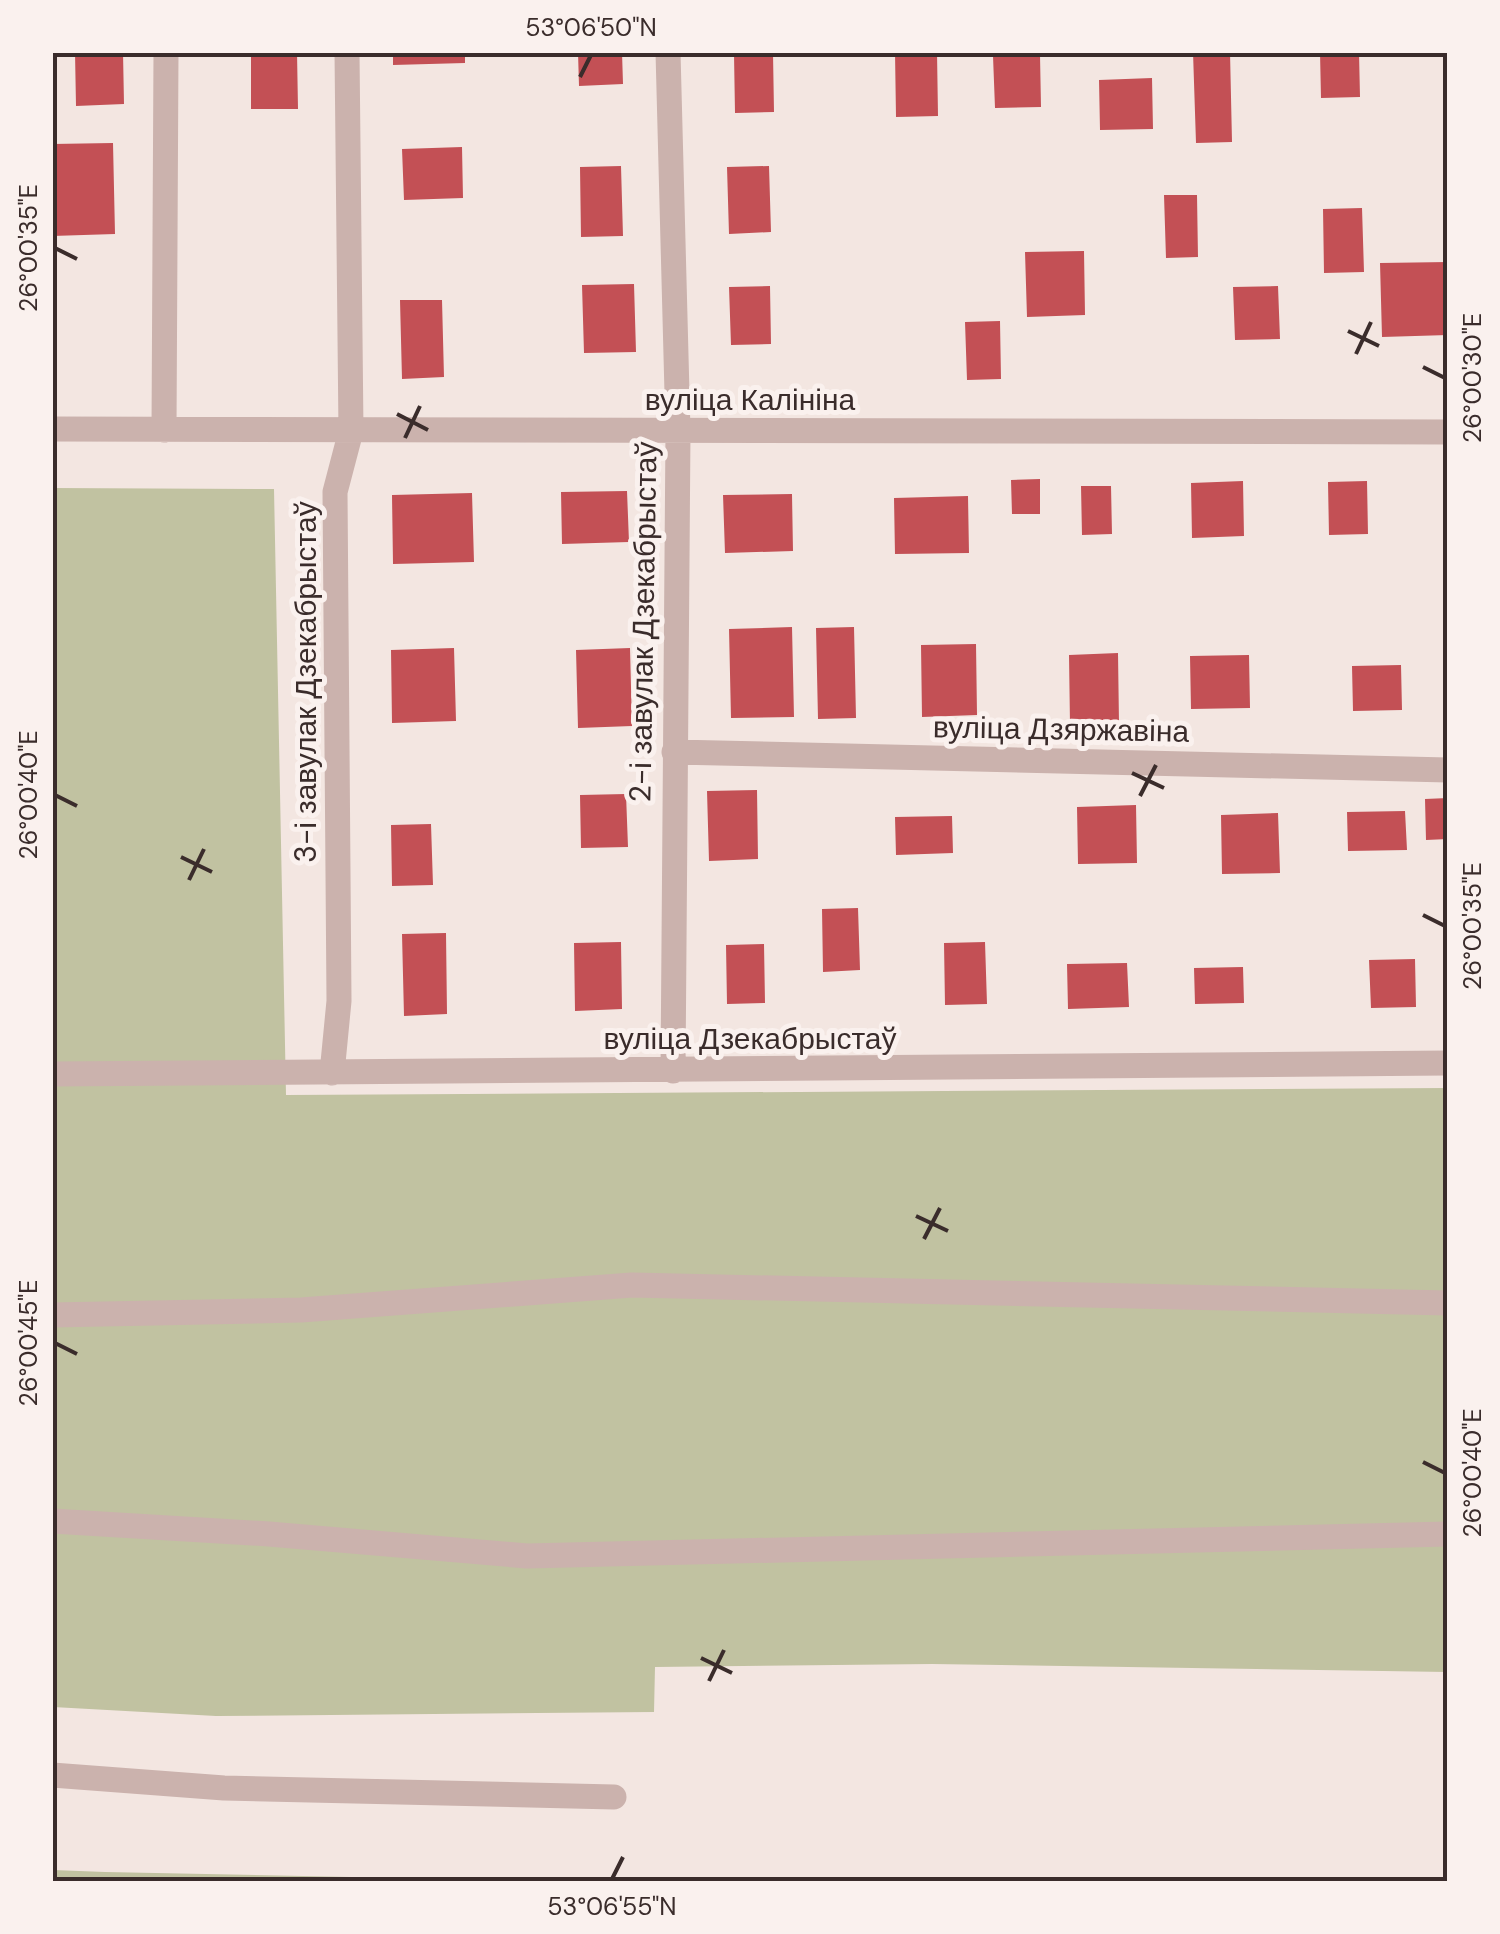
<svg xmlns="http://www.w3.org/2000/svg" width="1500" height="1934" viewBox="0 0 1500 1934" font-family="'DM Sans',sans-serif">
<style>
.green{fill:#c1c2a1}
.building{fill:#c35055}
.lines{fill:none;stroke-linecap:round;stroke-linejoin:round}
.minor{stroke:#cbb2ad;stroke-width:25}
.ticks{fill:none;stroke:#3a2c2b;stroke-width:4}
.labels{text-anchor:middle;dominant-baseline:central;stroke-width:10;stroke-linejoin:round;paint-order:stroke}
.street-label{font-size:30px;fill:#3a2c2b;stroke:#faf1ee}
.neatline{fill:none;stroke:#3a2c2b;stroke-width:4}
.ticks-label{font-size:25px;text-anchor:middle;fill:#3a2c2b}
</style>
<rect width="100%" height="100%" fill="#f3e6e1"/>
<path class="green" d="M52,488l222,1 12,606 1161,-7v584l-515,-8 -277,3 -1,45 -438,4 -163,-9z
M53,1870l52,2 447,9 -499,1z"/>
<path class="building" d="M75,52h48l1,52 -48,2z
M251,52h46l1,57h-47z
M393,52h72v11l-72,2z
M578,52h44l1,32 -44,2z
M895,52h42l1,64 -42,1z
M1193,52h37l2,90 -36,1z
M1320,52h39l1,45 -39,1z
M773,53l1,59 -39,1 -1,-59z
M1040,55l1,52 -46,1 -2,-52z
M1152,78l1,51 -53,1 -1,-50z
M113,143l2,91 -63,2v-92z
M462,147l1,51 -59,2 -2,-51z
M621,166l2,70 -42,1 -1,-70z
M769,166l2,66 -42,2 -2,-67z
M1164,195h33l1,62 -32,1z
M1362,208l2,64 -40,1 -1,-64z
M1084,251l1,64 -58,2 -2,-65z
M1448,262v73l-66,2 -2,-74z
M634,284l2,68 -52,1 -2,-68z
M770,286l1,58 -40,1 -2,-58z
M1278,286l2,53 -45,1 -2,-53z
M400,300h42l2,77 -42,2z
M1000,321l1,58 -34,1 -2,-58z
M1040,479v35h-28l-1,-34z
M1243,481l1,55 -52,2 -1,-55z
M1367,481l1,53 -39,1 -1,-53z
M1081,486h30l1,48 -30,1z
M627,491l2,51 -67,2 -1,-52z
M472,493l2,69 -81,2 -1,-69z
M792,494l1,57 -68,2 -2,-58z
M968,496l1,57 -74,1 -1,-56z
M792,627l2,90 -63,1 -2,-89z
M854,627l2,91 -38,1 -2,-91z
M976,644l1,71 -55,2 -1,-72z
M454,648l2,73 -64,2 -1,-73z
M630,648l2,78 -54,2 -2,-78z
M1118,653l1,71 -49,1 -1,-70z
M1249,655l1,53 -59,1 -1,-53z
M1401,665l1,45 -49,1 -1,-45z
M757,790l1,69 -49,2 -2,-70z
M626,794l2,53 -47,1 -1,-53z
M1448,798v41l-22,1 -1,-41z
M1136,805l1,58 -59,1 -1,-57z
M1405,811l2,39 -59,1 -1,-39z
M1278,813l2,60 -58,1 -1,-59z
M952,816l1,37 -57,2 -1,-38z
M431,824l2,61 -41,1 -1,-61z
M858,908l2,62 -37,2 -1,-63z
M446,933l1,81 -43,2 -2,-82z
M621,942l1,67 -47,2 -1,-68z
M985,942l2,62 -42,1 -1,-62z
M764,944l1,59 -38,1 -1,-59z
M1415,959l1,48 -45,1 -2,-48z
M1127,963l2,44 -61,2 -1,-45z
M1243,967l1,36 -49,1 -1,-36z"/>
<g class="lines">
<path class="minor" d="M668,52l10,379 -5,640
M52,429l1396,3
M164,430l2,-378
M674,752l774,18
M332,1073l7,-72 -4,-509 16,-61 -4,-379
M52,1074l1396,-11
M52,1315l249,-5 331,-25 816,18
M52,1521l217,13 258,22 921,-22
M52,1775l172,13 390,9"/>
</g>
<path class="ticks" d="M580,77l11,-22M55,248l22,11M1348,331l31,15M1356,354l15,-32M1423,367l22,11M397,414l31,16M405,438l15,-32M1132,773l32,15M55,795l22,11M1140,796l16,-31M181,857l31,15M189,880l15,-31M1423,915l22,11M916,1216l32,15M924,1239l16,-31M55,1343l22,11M1423,1462l22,11M701,1658l31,15M709,1681l15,-31M612,1879l11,-22"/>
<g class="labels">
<g class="street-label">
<text x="750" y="399">вуліца Калініна</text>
<text transform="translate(643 622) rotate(-89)">2-і завулак Дзекабрыстаў</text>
<text transform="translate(305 682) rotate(-90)">3-і завулак Дзекабрыстаў</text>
<text transform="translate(1061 729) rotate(1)">вуліца Дзяржавіна</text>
<text x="750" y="1038">вуліца Дзекабрыстаў</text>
</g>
</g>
<rect width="1500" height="1934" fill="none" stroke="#faf1ee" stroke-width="110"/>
<rect x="55" y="55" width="1390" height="1824" class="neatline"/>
<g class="ticks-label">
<text x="591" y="36">53°06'50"N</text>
<text transform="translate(28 248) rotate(-90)" y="9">26°00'35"E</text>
<text transform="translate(1472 378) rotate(-90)" y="9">26°00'30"E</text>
<text transform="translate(28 795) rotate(-90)" y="9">26°00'40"E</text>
<text transform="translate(1472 926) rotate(-90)" y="9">26°00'35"E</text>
<text transform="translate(28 1343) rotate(-90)" y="9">26°00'45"E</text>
<text transform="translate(1472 1473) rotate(-90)" y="9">26°00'40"E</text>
<text x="612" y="1915">53°06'55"N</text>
</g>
</svg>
